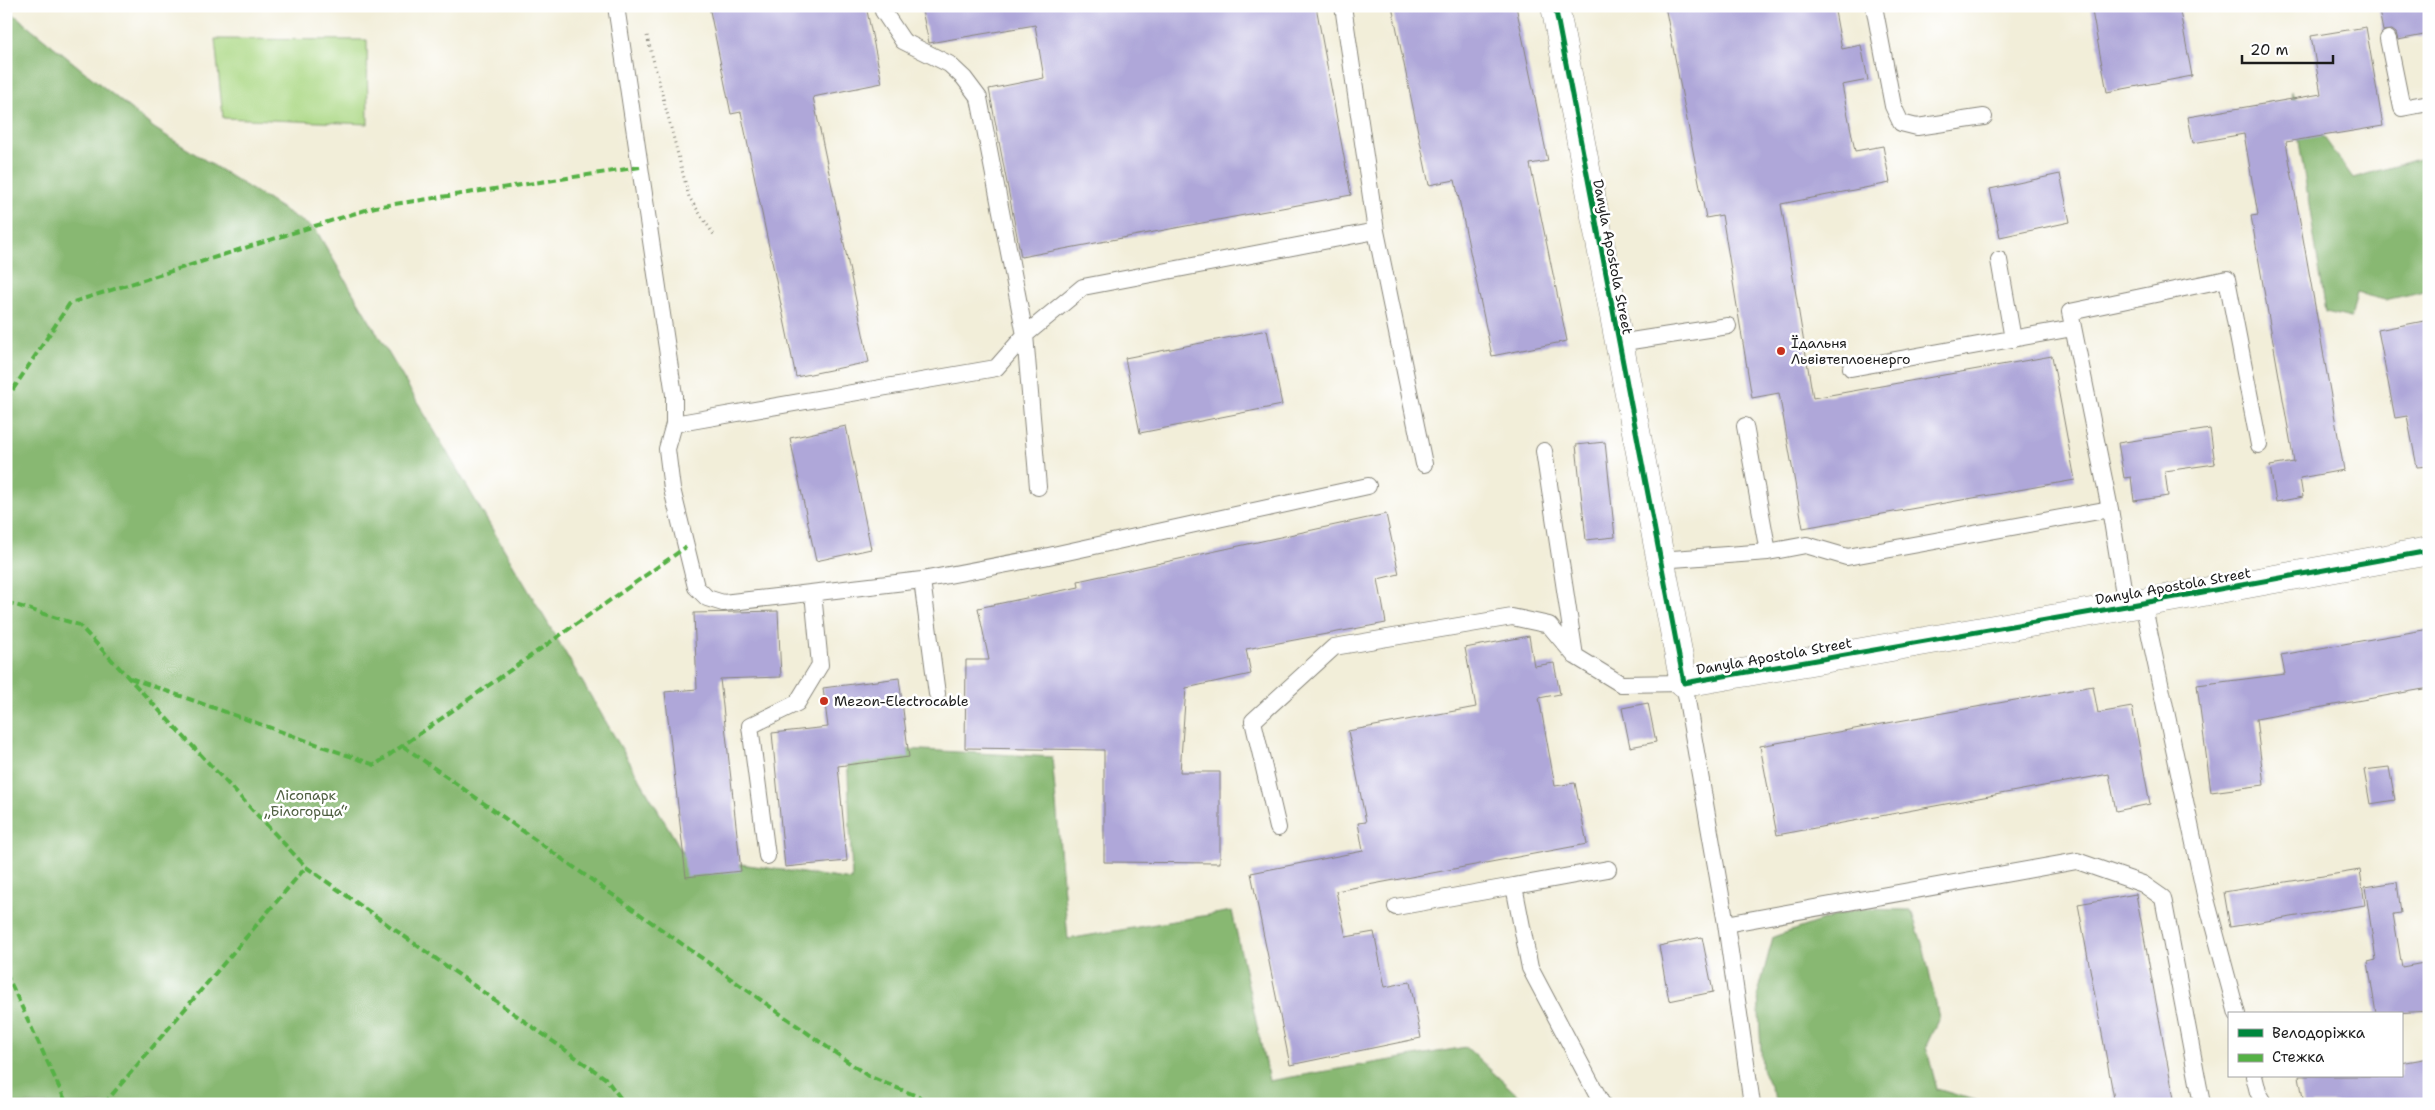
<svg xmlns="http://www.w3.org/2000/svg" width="2435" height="1110" viewBox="0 0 2435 1110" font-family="'Shantell Sans',sans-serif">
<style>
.green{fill:#abd884;stroke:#647a50}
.forest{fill:#88b872;stroke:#526a47}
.building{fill:#afa7d9}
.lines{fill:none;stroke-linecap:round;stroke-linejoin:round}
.service-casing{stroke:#87857a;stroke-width:18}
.minor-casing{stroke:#87857a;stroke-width:29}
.path{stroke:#87857a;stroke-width:3;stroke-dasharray:1 4;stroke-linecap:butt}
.service{stroke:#fff;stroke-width:16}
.minor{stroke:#fff;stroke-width:28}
.quiet{stroke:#55b145;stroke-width:4;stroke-dasharray:8 4;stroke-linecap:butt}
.cycleway-casing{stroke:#fff;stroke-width:8}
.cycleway{stroke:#00873e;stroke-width:5}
.poi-dot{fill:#c8321e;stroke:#fff;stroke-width:2}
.labels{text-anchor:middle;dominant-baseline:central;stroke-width:5;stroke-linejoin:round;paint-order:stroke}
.street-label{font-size:14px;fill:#1c1c1c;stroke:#fff}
.poi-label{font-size:14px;fill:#1c1c1c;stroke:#fff;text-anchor:start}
.park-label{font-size:14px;fill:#4e5e40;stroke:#fff}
</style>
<rect width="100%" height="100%" fill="#fff"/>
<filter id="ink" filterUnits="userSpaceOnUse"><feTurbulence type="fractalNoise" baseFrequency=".02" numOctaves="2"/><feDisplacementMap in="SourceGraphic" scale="10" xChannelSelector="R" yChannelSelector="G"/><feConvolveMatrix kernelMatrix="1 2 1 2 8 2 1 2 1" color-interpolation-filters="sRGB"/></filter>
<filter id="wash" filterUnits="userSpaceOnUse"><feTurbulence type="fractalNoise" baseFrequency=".0096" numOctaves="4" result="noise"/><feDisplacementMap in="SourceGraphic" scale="20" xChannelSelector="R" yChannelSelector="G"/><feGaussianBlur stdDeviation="1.12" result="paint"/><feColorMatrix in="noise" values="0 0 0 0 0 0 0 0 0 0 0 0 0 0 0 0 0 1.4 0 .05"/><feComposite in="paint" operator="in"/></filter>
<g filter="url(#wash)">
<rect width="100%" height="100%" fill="#f2eed9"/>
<path class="green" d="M215,39l152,1 1,84 -145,-6z"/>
<path class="forest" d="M6,8l148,120 162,102 369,626 167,24 -5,-134 205,11 16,182 164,-28 37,170 197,-34 61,57h-1521z
M2291,91l62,87 76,-22v134l-44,10 -28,-7 -6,25 -25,-6z
M1856,909l55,1 13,39 15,69 -13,28 11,43 50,15h-209l-16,-35 -4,-75 15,-57z"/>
<g id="blocks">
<path class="building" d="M709,6h157l16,77 -69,14 56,265 -73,15 -55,-265 -10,2z
M921,6h395l35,189 -330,62 -32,-168 55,-11 -9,-53 -106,18z
M1392,6h124l32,155 -18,3 37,177 -75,15 -37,-176 -26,5z
M1665,6h169l8,43 19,-4 7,35 -26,5 13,66 28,-5 7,37 -109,21 32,194 239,-42 23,124 -272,48 -24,-135 -27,5 -30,-183 -16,3z
M2091,6h88l13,70 -85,16z
M2378,6h51v28l-31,6 -2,-7 -4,-3 -9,1z
M2366,27l17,99 -97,16 58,328 -44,8 3,19 -27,5 -6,-36 24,-4 -43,-246 7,-1 -14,-81 -51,9 -5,-26 133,-23 -10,-58z
M2060,174l10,48 -70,15 -10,-48z
M2429,320v146l-12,1 -10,-51 -12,2 -17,-88z
M1267,330l15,75 -142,28 -15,-75z
M846,426l25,123 -55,12 -26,-123z
M2210,429l5,35 -50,7 3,25 -34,5 -3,-24 -7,1 -6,-35z
M1605,442l10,95 -29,3 -10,-95z
M1386,514l13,60 -21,5 8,44 -140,26 5,25 -65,14 -6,84h40v91l-116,-1v-112l-139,-2 1,-88h23l-11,-52 101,-21 -1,-6z
M778,611l3,66 -61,2 21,192 -55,6 -21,-185 32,-3 -3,-76z
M2429,629v59l-173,31 8,66 -53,7 -14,-107 88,-11 -4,-19z
M1529,636l5,30 20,-3 6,31 -21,4 16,88 20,-3 12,61 -251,47 10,46 28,-5 11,55 25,-5 11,56 -131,27 -39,-192 112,-22 -5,-28 8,-1 -18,-91 128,-24 -11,-59z
M899,678l10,79 -71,9 9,95 -62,6 -13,-134 56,-6 -5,-39z
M2093,686l5,27 34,-6 18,97 -34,7 -7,-37 -332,61 -17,-89z
M1648,703l8,39 -26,5 -8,-39z
M2389,767l6,33 -25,4 -6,-34z
M2360,870l5,35 -135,22 -6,-35z
M2397,882l4,31 -8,1 9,53 27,-5v49l-53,3 -8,-52 8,-2 -11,-73z
M2136,894l39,210h-60l-37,-200z
M1702,937l11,55 -44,9 -10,-55z
M2429,1058v46h-125l-5,-28h102v-13z"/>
</g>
</g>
<g filter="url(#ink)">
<use href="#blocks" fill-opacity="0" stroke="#87857a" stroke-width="1"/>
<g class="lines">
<defs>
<path id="service" d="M616,6l58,389v29l-7,25 5,40 24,98 11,11 16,5 199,-23 122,-23 324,-71
M882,6l1,5 20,30 46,23 15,14 15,20 46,237 13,152
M1874,6l19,100 8,17 16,4 67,-10
M2388,39l14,69 27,-5
M1376,231l48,233
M1999,260l14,79
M1618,343l110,-17
M1851,368l222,-40
M674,424l322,-56 29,-33 58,-48 293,-56 -33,-225
M1745,426l23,126
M1544,451l31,205
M2110,509l16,97
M1659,560l109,-8 38,-7 41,12 263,-48 -40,-197 157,-33 32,166
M922,580l15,114
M2143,603l62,292 32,119
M1278,828l-25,-107 81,-74 178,-30 37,8 26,31 46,28 63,-1 42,241 26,180
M767,856l-17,-130 47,-23 23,-38 -7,-72
M1396,907l118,-21
M1726,924l351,-63 66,23 20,14 39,206
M2254,1076l4,16 7,12
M1602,1104l-72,-136 -16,-82 94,-17"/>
<path id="minor" d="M1555,6l129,677 442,-77 303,-55"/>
</defs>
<use href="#service" class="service-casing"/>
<use href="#minor" class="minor-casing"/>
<path class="path" d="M647,36l42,161 25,38"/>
<use href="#service" class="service"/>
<use href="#minor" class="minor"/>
<path class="quiet" d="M6,400l64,-97 305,-96 265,-40
M6,602l73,23 227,242 299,211 20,26
M130,678l245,87 311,-218
M403,746l465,330 68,28
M6,973l61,131
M104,1104l202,-237"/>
<defs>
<path id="cycleway" d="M1555,6l129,677 442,-77 303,-55"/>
</defs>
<use href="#cycleway" class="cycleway-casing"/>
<use href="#cycleway" class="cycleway"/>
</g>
</g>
<g class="poi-dot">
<circle cx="1781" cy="351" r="5"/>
<circle cx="824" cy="701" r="5"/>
</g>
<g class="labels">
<g class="street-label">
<text transform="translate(1613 257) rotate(79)">Danyla Apostola Street</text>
<text transform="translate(2173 586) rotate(-10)">Danyla Apostola Street</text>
<text transform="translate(1774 656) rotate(-10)">Danyla Apostola Street</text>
</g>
<g class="poi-label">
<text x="1791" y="343">Їдальня<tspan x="1791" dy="16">Львівтеплоенерго</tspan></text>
<text x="834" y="701">Mezon-Electrocable</text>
</g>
<g class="park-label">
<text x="306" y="795">Лісопарк<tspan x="306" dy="16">„Білогорща“</tspan></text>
</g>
</g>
<rect width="2435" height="1110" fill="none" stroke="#fff" stroke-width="25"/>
<rect x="2228" y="1012" width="175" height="65" fill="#ffffff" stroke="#a4a4a4"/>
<rect x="2238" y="1029" width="25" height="8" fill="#00873e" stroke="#a4a4a4"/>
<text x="2272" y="1038" font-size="15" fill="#1c1c1c">Велодоріжка</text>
<rect x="2238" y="1054" width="25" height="8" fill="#55b145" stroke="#a4a4a4"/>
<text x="2272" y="1062" font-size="15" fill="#1c1c1c">Стежка</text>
<path d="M2242 55v8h91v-8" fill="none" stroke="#1c1c1c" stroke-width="2.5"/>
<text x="2250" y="55" font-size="15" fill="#1c1c1c" stroke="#ffffff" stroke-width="4" paint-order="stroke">20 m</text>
</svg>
